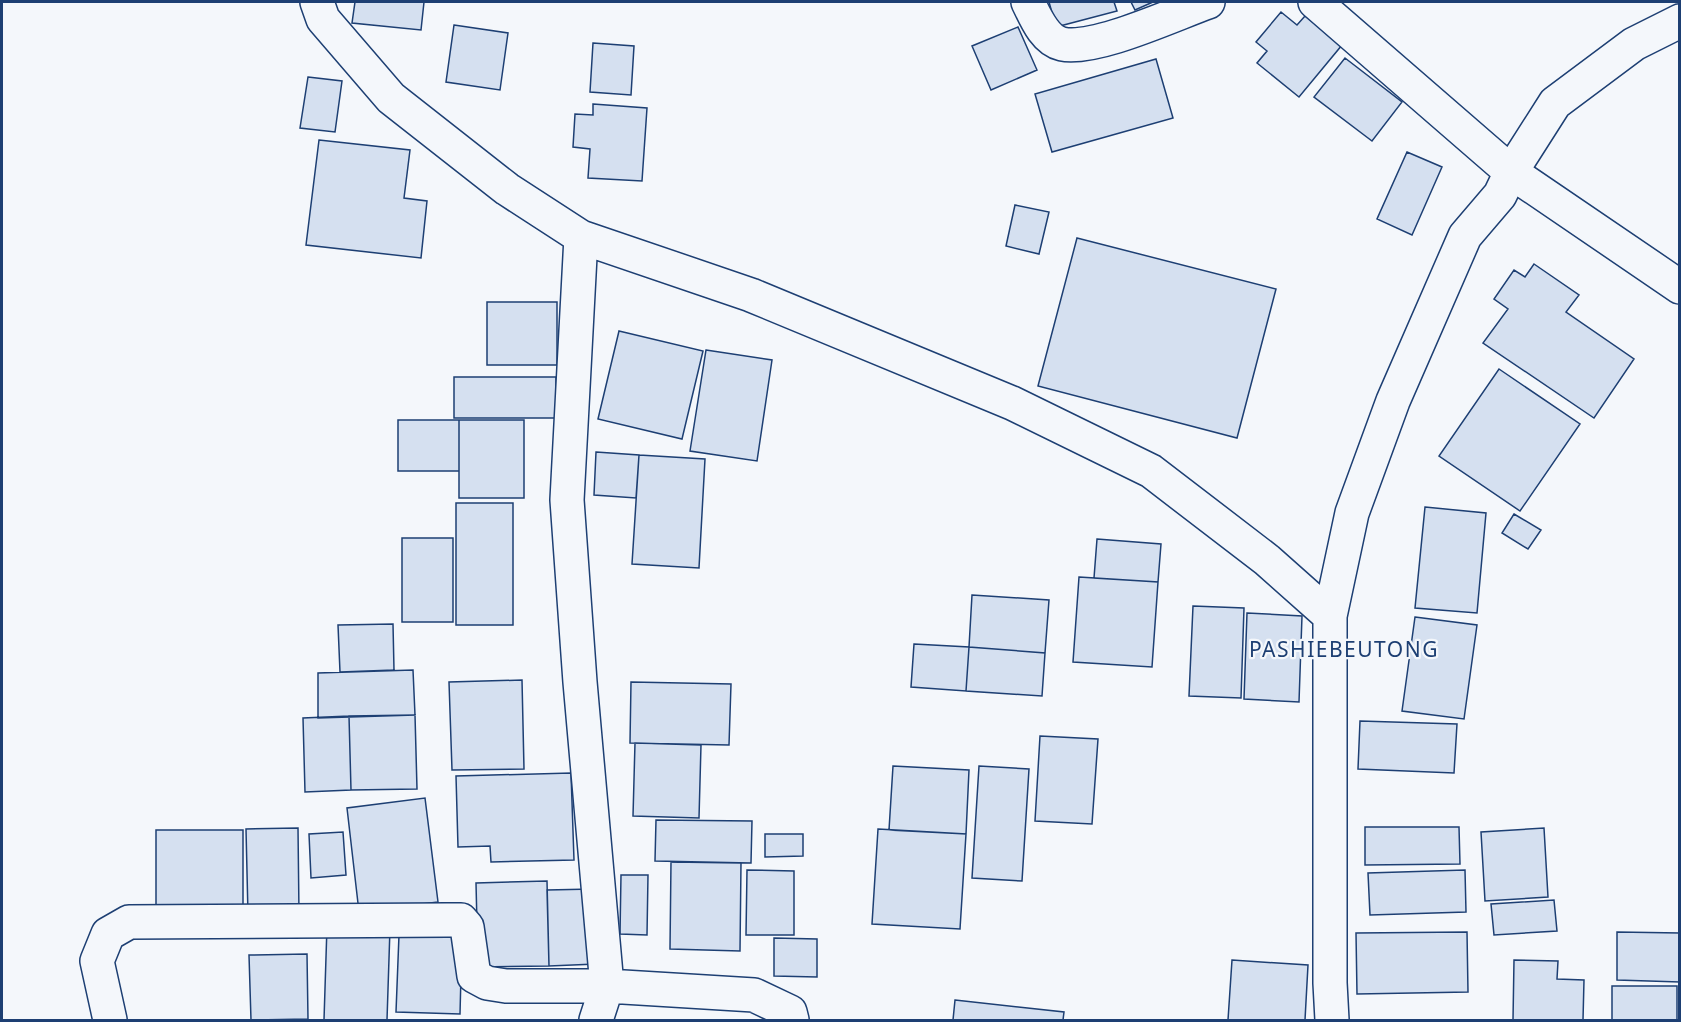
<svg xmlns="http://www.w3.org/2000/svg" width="1681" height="1022" viewBox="0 0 1681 1022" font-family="'Noto Sans',sans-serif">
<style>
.building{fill:#d5e0f0;stroke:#1d3f73;stroke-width:1.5}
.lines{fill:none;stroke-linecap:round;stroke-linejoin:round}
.minor-casing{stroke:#1d3f73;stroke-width:36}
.minor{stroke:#f4f7fb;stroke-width:33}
.labels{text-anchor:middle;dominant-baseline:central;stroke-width:4.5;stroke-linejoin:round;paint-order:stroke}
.quarter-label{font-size:21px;letter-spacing:1.5px;fill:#1d3f73;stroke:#f4f7fb}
</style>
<rect width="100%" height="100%" fill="#f4f7fb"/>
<path class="building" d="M355,2h69l-3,28 -69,-7z
M1049,2h65l3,9 -61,16z
M1131,2h22l-18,8z
M1281,12l16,13 8,-9 37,29 -43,52 -42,-34 10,-12 -11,-9z
M454,25l54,8 -8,57 -54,-8z
M1018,27l19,43 -46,20 -19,-44z
M593,43l41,3 -3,49 -41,-3z
M1345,58l57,44 -30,39 -58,-44z
M1156,59l17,59 -121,34 -17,-58z
M308,77l34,4 -7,51 -35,-4z
M593,104l54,4 -5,73 -54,-3 2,-29 -17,-2 2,-33 18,1z
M319,140l91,10 -6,48 23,3 -6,57 -115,-13z
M1407,152l35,15 -30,68 -35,-16z
M1015,205l34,7 -10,42 -33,-8z
M1077,238l199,51 -39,149 -199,-52z
M1534,264l45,31 -13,17 68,47 -40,59 -111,-75 25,-34 -14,-10 20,-29 11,7z
M487,302h70v63h-70z
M619,331l84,20 -21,88 -84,-20z
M706,350l66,10 -15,101 -67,-10z
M1499,369l81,55 -60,87 -81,-55z
M454,377h102v41h-102z
M398,420h61v51h-61z
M459,420h65v78h-65z
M596,452l43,3 -3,43 -42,-3z
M639,455l66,4 -6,109 -67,-4z
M456,503h57v122h-57z
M1425,507l61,6 -9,100 -62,-5z
M1514,514l27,16 -13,19 -26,-16z
M402,538h51v84h-51z
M1097,539l64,5 -3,38 -64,-4z
M1079,577l79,5 -6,85 -79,-5z
M972,595l77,5 -4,53 -76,-6z
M1193,606l51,2 -3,90 -52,-2z
M1247,613l55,3 -3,86 -55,-3z
M1415,617l62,8 -13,94 -62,-8z
M393,624l1,46 -54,2 -2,-47z
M914,644l55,3 -3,44 -55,-4z
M969,647l76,6 -3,43 -76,-5z
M413,670l2,45 -97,3v-45z
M522,680l2,89 -72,1 -3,-88z
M631,682l100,2 -2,61 -99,-2z
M415,715l2,74 -66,1 -2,-74z
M349,716l2,74 -46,2 -2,-74z
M1360,721l97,3 -3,49 -96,-4z
M1040,736l58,3 -6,85 -57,-3z
M635,743l66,2 -2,73 -66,-2z
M893,766l76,4 -3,64 -77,-4z
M979,766l50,3 -7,112 -50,-3z
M571,773l3,87 -83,2 -1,-16 -32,1 -2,-71z
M425,798l13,104 -79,10 -12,-104z
M656,820l96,1 -1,42 -96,-2z
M1365,827h94l1,37 -95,1z
M298,828l1,86 -51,1 -2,-86z
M1544,828l4,69 -63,4 -4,-69z
M878,829l88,5 -6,95 -88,-5z
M156,830h87v76h-87z
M343,832l3,43 -35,3 -2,-44z
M765,834h38v22l-38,1z
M671,862l70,1 -1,88 -70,-2z
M747,870l47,1v64h-48z
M1465,870l1,42 -96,3 -2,-42z
M621,875h27l-1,60 -27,-1z
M547,881l2,85 -71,1 -2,-84z
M593,889l3,75 -47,2 -2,-76z
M1554,900l3,31 -63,4 -3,-31z
M327,926l63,2 -3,92h-63z
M1467,932l1,60 -111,2 -1,-61z
M1617,932l63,1v49l-63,-2z
M399,935l63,1 -2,78 -64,-2z
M774,938l43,1v38l-43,-1z
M307,954l1,65 -57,1 -2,-65z
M1232,960l76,5 -3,55h-77z
M1514,960l44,1 -1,18 27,1 -1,40h-70z
M1612,986h65v34h-65z
M955,1000l109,12 -1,8h-110z"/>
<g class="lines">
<defs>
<path id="minor" d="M317,2l6,17 68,79 116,91 74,48 170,58 261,108 139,68 116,89 63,56
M1028,2c7,14 16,38 34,42 33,7 112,-30 146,-42
M1315,2l196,170 169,115
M581,237l-14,263 13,182 27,304 -11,34
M110,1020l-13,-59 11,-27 21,-12 318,-2h14l6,7 7,49 13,7 19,3h101l147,9 36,17 2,8
M1332,1020l-2,-37v-367l22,-103 41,-112 72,-165 35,-41 11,-23 44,-69 79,-59 46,-23"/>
</defs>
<use href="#minor" class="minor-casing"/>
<use href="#minor" class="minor"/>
</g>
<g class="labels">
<g class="quarter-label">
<text x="1344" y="649">PASHIEBEUTONG</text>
</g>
</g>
<rect width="1681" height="1022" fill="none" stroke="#1d3f73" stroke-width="6"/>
</svg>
